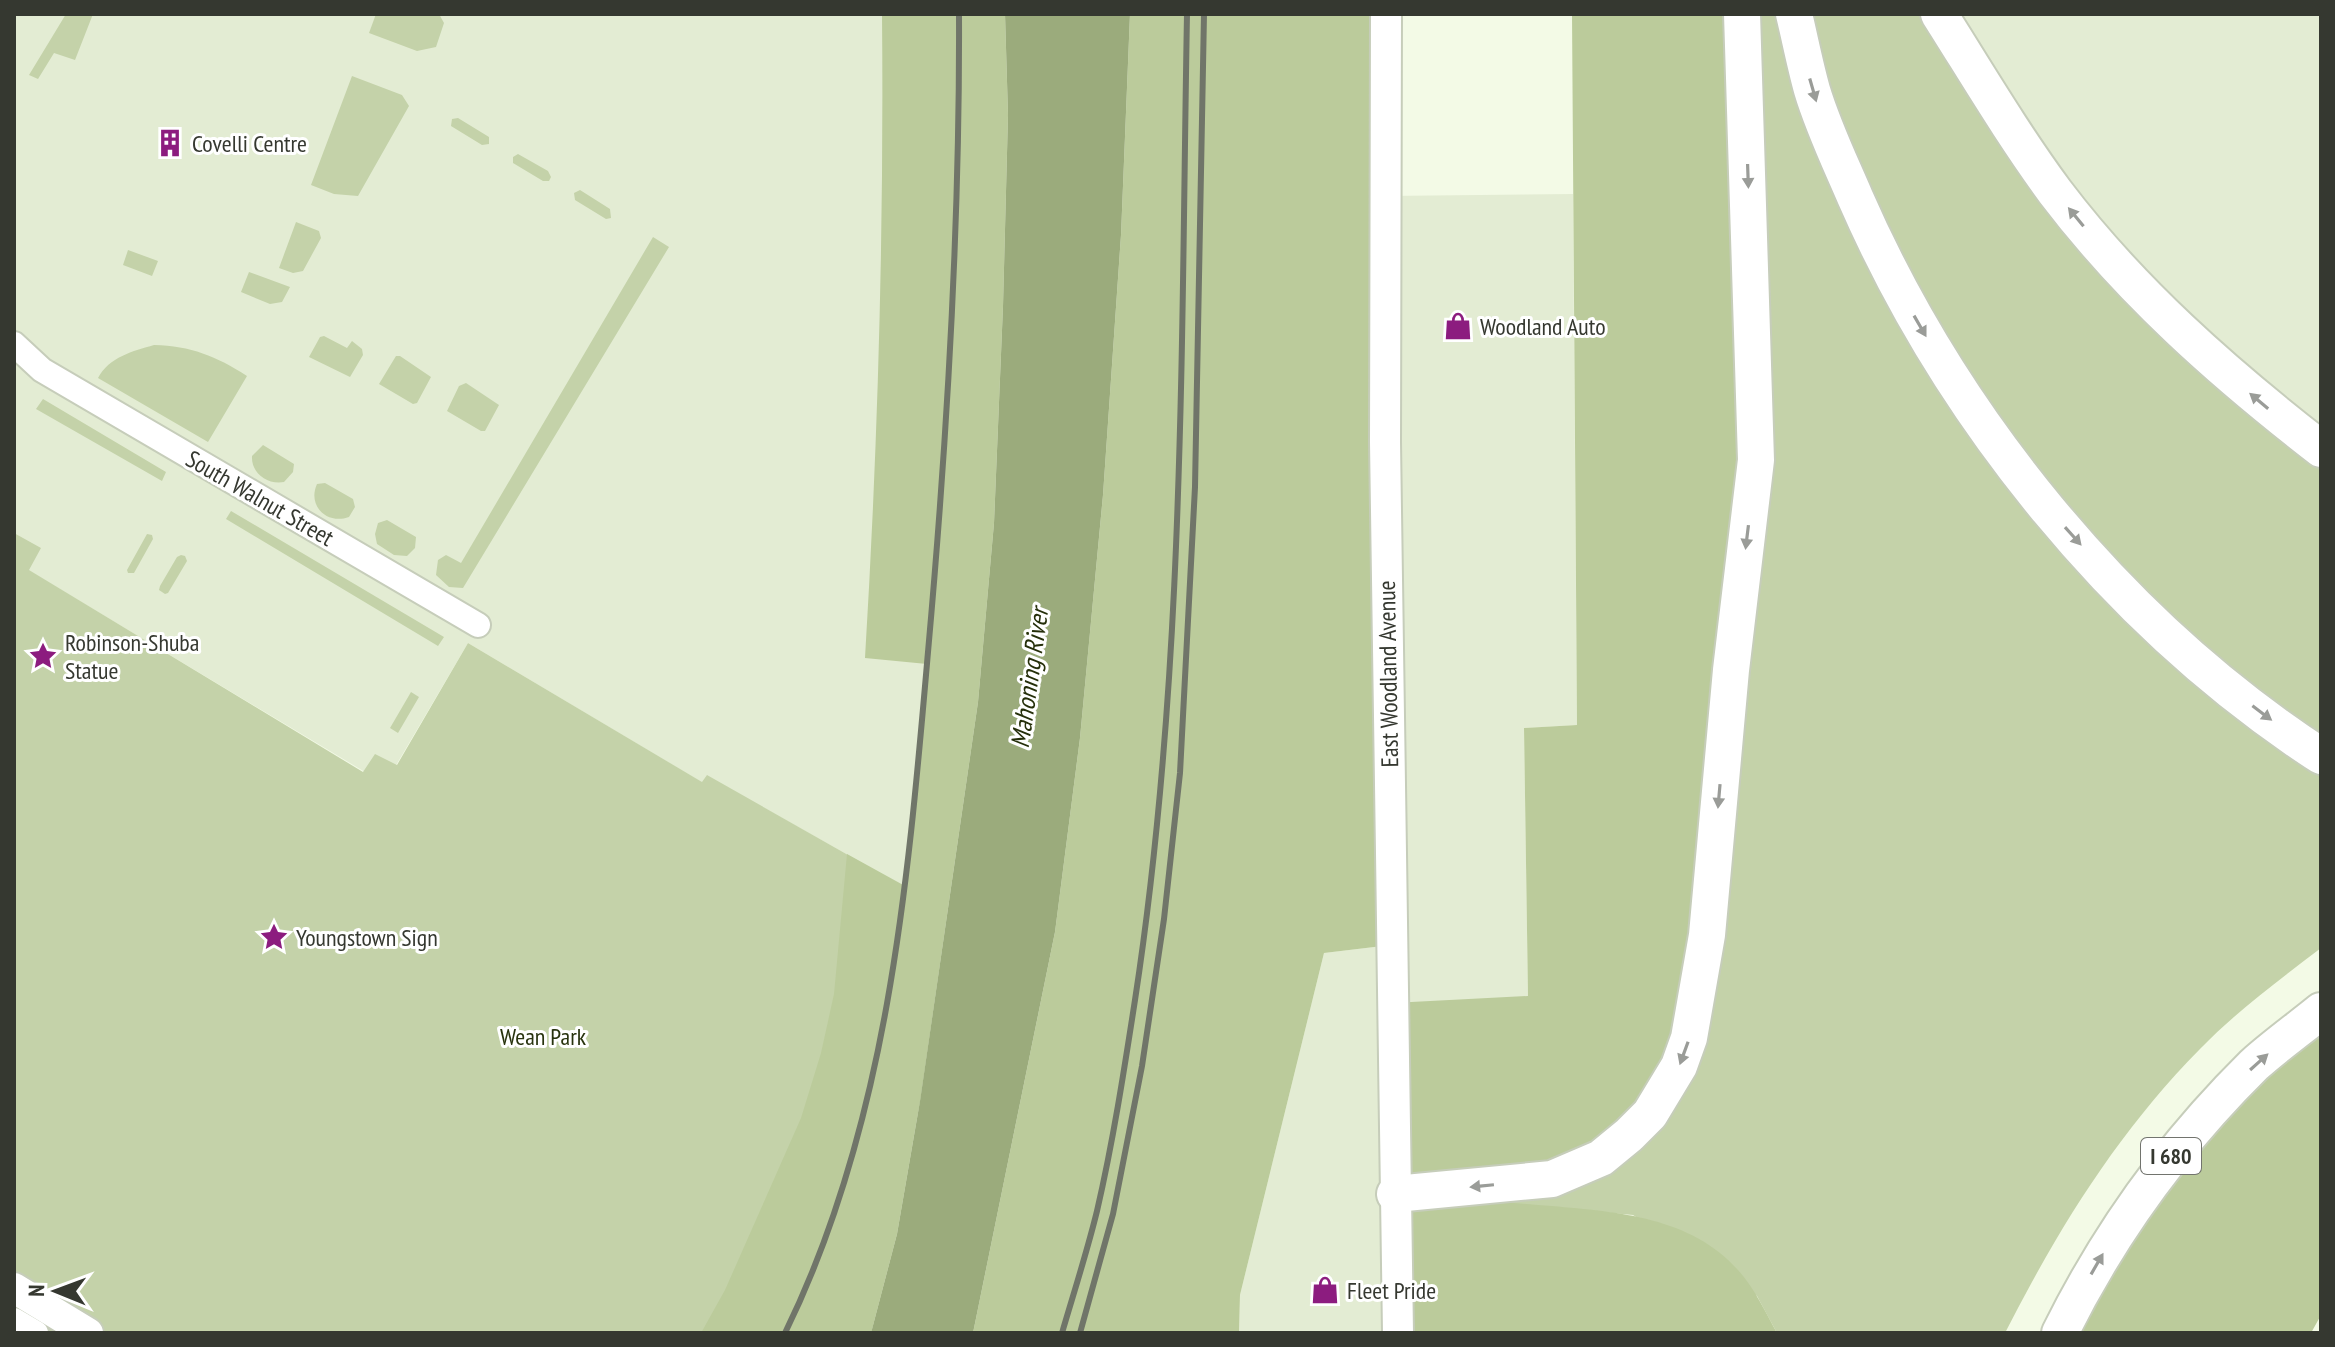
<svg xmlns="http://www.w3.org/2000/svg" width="2335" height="1347" viewBox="0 0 2335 1347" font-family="'PT Sans Narrow',sans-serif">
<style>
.built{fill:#e3ecd3}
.green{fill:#c4d2a9}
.forest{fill:#bbcb9b}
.water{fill:#9bab7c}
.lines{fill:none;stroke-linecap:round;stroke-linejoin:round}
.minor-casing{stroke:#c6cdba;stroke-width:28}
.major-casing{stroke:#c6cdba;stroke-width:34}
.highway-casing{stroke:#c6cdba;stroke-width:40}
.minor{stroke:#fff;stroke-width:24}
.major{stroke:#fff;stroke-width:30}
.highway{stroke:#fff;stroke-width:36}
.rail{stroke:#707569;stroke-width:6}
.oneway{fill:#9a9c98}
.labels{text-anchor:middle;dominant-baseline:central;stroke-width:6;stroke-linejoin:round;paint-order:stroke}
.shield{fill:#fff;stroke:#72746e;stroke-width:2}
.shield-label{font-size:22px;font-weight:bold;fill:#353830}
.poi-label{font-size:24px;fill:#353830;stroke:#fff;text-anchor:start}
.street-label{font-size:24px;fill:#353830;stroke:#fff}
.park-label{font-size:24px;fill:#28330e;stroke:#fff}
.water-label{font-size:26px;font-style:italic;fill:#252f0a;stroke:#fff}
</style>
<rect width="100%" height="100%" fill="#f3fae6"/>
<path class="built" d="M14,14h945l-26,587 -28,286 -198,-111 -4,7 -235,-140 -83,141 -357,-214 -14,-37z
M1939,14h382v435l-143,-119z
M1573,194l4,531 -53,3 4,268 -130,337h-159l1,-38 84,-342 67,-8 -6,-749z"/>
<path class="green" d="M66,14h27l-18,46 -21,-7 -16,26 -9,-4z
M376,14h63l5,9 -8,24 -19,4 -48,-18z
M1742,14h197l85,135 297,300v499c-42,32 -84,63 -121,101 -82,83 -142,180 -195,284h-228l-20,-37 -124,-81 -191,-18 109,-18z
M352,76l50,19 7,11 -51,90 -24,-2 -23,-9z
M458,118l31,19v7l-7,1 -31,-19 1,-7z
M518,154l30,17 3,6 -2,4h-6l-30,-18v-6z
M580,190l30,19 1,9 -5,1 -31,-19 -1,-7z
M296,222l23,9 2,7 -18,33 -10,2 -14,-5z
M653,237l16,10 -206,341 -14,-1 -13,-12 2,-15 8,-5 15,8z
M128,250l30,11 -6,15 -29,-11z
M249,272l41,15 -8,15 -12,2 -29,-12z
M324,336l23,12 5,-7 10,8 1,6 -13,22 -41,-20 11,-20z
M154,345c37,1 62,11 93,31l-39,66 -110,-64c11,-21 35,-27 56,-33z
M396,356h4l31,21 -14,26 -4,1 -34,-20z
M466,383l33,22 -14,26h-4l-34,-20 12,-25z
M43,399l123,73 -4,9 -126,-72z
M263,445l31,19 -1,8 -9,10c-17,3 -33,-9 -32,-26z
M325,483l28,16 2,8 -6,10c-22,8 -42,-11 -32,-33z
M231,511l213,126 -6,9 -212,-127z
M387,520l29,17 -1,11 -8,8 -13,-1 -17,-11 -2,-10 3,-11z
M14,533l27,15 -12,22 334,202 12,-18 22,11 71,-122 234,139 5,-7 240,136 -27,190 -49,232h-857z
M147,534l5,1 1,4 -19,34h-6l-1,-3z
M181,555l4,1 2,5 -19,32 -3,1 -6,-4 1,-4 17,-29z
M411,692l8,5 -21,36 -8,-5z"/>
<path class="forest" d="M882,14h123l3,101 -5,191 -9,217 -16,179 -58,399 -23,133 -26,99h-170l24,-43 76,-172 20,-65 13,-59 13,-140 58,32 22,-222 -62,-6c13,-215 19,-429 17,-644z
M1130,14h256l5,931 -67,8 -84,342 -1,38h-266l82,-401 25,-194 23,-243 18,-260z
M1572,14h170l11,290 -59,714 -65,117 -187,62c37,3 73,6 110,9 66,6 139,11 186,64 17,19 27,41 39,63h-379l-6,-330 136,-7 -4,-268 53,-3z
M2321,1011v304l-10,18h-251l46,-85z"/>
<path class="water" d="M1005,14h125l-9,221 -18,260 -23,243 -25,194 -82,401h-102l26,-99 23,-133 58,-399 16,-179 9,-217 5,-191z"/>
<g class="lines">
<defs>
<path id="minor" d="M14,344l28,26 436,255
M14,1320l22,13"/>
<path id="major" d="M1386,14l-1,428 13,891
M14,1288l74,45"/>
<path id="highway" d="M1794,14c6,25 11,51 18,76 11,37 28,72 43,107 96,220 264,428 466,559
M1939,14c38,60 74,121 116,178 75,99 168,181 266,257
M1395,1194l157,-15 49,-21 28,-23 21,-21 29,-48 10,-28 18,-103 24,-265 25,-210 -14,-446
M2060,1333c50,-101 114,-189 194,-268 21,-19 45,-36 67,-54"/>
</defs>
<use href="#minor" class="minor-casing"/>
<use href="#major" class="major-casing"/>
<use href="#highway" class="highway-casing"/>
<use href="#minor" class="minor"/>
<use href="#major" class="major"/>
<use href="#highway" class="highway"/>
<path class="rail" d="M785,1333c103,-210 123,-451 143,-681 19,-212 32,-425 31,-638
M1062,1333c12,-41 25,-81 35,-122 16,-69 27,-140 38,-211 50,-326 46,-657 52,-986
M1080,1333l33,-119 29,-148 22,-147 16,-146 15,-286 9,-473"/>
</g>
<defs><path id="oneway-solid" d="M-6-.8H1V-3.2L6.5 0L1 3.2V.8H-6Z" transform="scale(2)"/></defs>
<g class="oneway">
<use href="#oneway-solid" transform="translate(1813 90) rotate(74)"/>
<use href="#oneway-solid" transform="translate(1748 176) rotate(88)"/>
<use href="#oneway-solid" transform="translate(2076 217) rotate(-129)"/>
<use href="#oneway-solid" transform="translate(1920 326) rotate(60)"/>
<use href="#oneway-solid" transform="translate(2259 401) rotate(-140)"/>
<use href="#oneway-solid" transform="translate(2073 536) rotate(48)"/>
<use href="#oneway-solid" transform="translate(1747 537) rotate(97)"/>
<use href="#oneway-solid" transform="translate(2262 713) rotate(37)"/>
<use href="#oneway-solid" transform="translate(1719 796) rotate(95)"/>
<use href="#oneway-solid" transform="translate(1684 1053) rotate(110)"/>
<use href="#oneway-solid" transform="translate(2259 1062) rotate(-42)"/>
<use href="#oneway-solid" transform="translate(1482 1186) rotate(174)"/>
<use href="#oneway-solid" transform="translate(2097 1264) rotate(-60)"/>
</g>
<defs>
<symbol id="building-bare" viewBox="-9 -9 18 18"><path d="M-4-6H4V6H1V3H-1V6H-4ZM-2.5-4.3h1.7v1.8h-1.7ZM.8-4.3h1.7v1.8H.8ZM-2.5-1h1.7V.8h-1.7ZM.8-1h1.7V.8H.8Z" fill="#8c1c7f" stroke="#fff" stroke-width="2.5" paint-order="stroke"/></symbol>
<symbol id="shop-bare" viewBox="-9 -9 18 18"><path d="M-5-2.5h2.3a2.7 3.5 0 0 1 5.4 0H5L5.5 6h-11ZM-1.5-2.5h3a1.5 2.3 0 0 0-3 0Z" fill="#8c1c7f" stroke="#fff" stroke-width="2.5" paint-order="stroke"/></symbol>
<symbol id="sight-bare" viewBox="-9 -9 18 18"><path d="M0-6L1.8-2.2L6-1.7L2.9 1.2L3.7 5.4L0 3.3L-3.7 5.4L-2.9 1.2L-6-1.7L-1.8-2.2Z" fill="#8c1c7f" stroke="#fff" stroke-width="2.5" paint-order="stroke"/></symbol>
</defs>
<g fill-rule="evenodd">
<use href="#building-bare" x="150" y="123" width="40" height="40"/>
<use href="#shop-bare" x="1438" y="306" width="40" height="40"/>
<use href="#sight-bare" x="23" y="636" width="40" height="40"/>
<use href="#sight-bare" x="254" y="917" width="40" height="40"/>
<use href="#shop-bare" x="1305" y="1270" width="40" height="40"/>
</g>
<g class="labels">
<rect class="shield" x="2141" y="1138" width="60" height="36" rx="6"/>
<g class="shield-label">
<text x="2171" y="1156">I 680</text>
</g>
<g class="poi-label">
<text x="192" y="143">Covelli Centre</text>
<text x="1480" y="326">Woodland Auto</text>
<text x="65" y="642">Robinson-Shuba<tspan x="65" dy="28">Statue</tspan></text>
<text x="296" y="937">Youngstown Sign</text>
<text x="1347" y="1290">Fleet Pride</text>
</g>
<g class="street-label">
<text transform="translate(260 498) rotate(30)">South Walnut Street</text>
<text transform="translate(1388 674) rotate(-91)">East Woodland Avenue</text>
</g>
<g class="park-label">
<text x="543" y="1036">Wean Park</text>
</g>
<g class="water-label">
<text transform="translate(1029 678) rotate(-82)">Mahoning River</text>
</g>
</g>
<rect width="2335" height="1347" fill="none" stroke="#353830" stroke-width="32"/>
<g transform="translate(56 1291) rotate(271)" stroke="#ffffff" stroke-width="6" paint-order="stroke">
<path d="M0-6L14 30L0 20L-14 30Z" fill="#353830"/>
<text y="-12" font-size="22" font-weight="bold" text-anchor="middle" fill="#353830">N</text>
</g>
</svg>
